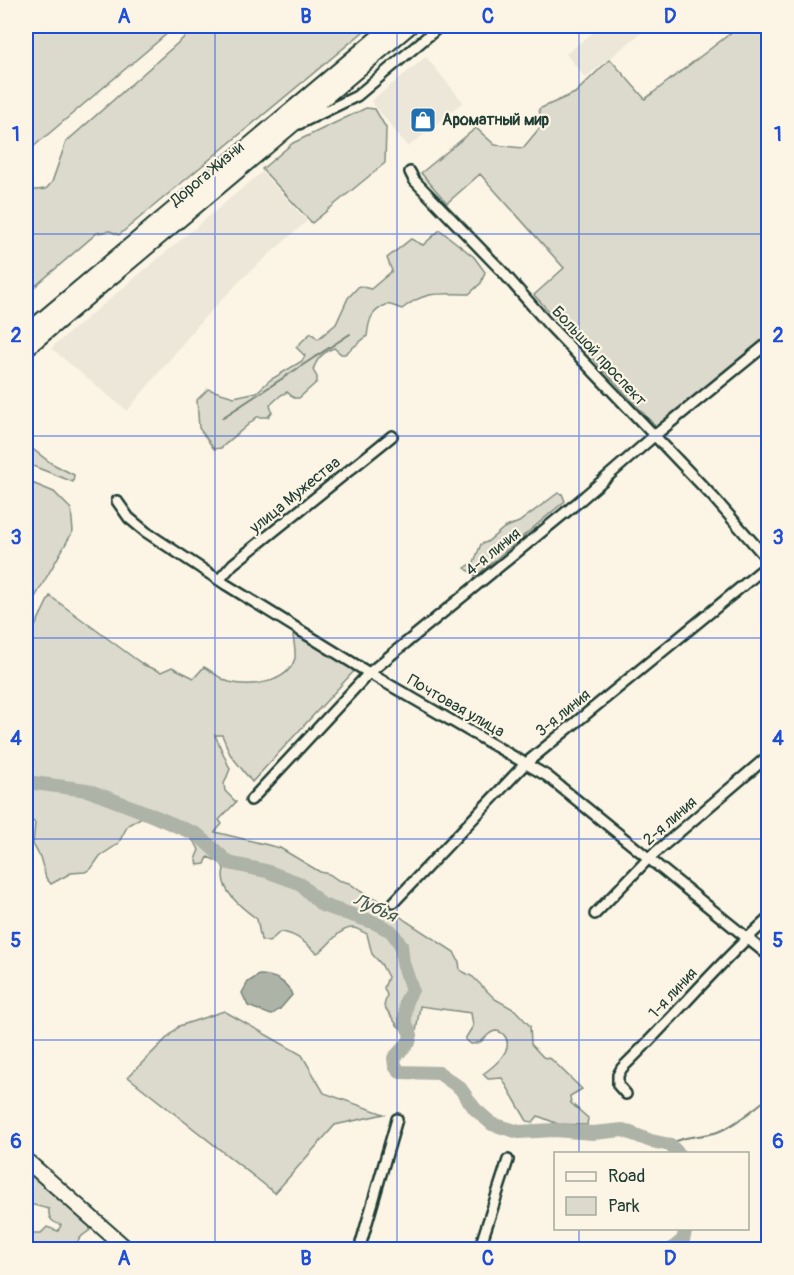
<svg xmlns="http://www.w3.org/2000/svg" width="794" height="1275" viewBox="0 0 794 1275" font-family="Pangolin,sans-serif">
<style>
.built{fill:#ece7d8}
.green{fill:#dcdacc;stroke:#7e8c80;stroke-width:1.5}
.water{fill:#aeb3a7;stroke:#758479;stroke-width:1.5}
.lines{fill:none;stroke-linecap:round;stroke-linejoin:round}
.stream{stroke:#758479;stroke-width:2}
.river{stroke:#aeb3a7;stroke-width:14}
.street-casing{stroke:#1f3d34;stroke-width:14}
.secondary-casing{stroke:#1f3d34;stroke-width:18}
.street{stroke:#fcf5e5;stroke-width:9}
.secondary{stroke:#fcf5e5;stroke-width:14}
.grid{fill:none;stroke:#1d4ed8;stroke-width:1.5;stroke-opacity:0.55}
.labels{text-anchor:middle;dominant-baseline:central;stroke-width:4.5;stroke-linejoin:round;paint-order:stroke}
.poi-label{font-size:16px;font-weight:bold;fill:#1f3d34;stroke:#fcf5e5;text-anchor:start}
.street-label{font-size:16px;fill:#1f3d34;stroke:#fcf5e5}
.water-label{font-size:18px;font-style:italic;fill:#435a51;stroke:#fcf5e5}
.neatline{fill:none;stroke:#1d4ed8;stroke-width:2}
.grid-label{font-size:20px;text-anchor:middle;font-weight:bold;fill:#1d4ed8}
</style>
<rect width="100%" height="100%" fill="#fcf5e5"/>
<filter id="ink" filterUnits="userSpaceOnUse"><feTurbulence type="fractalNoise" baseFrequency=".0167" numOctaves="2"/><feDisplacementMap in="SourceGraphic" scale="12" xChannelSelector="R" yChannelSelector="G"/><feConvolveMatrix kernelMatrix="1 2 1 2 8 2 1 2 1" color-interpolation-filters="sRGB"/></filter>
<g filter="url(#ink)">
<path class="built" d="M601,26h49l-65,52 -19,-24z
M426,57l37,45 -55,45 -37,-46z
M262,172l45,49 -63,56 -41,42 -76,92 -76,-63z"/>
<path class="green" d="M26,26h150l-150,127z
M197,26h173l-251,209 -9,-4 -13,2 -71,61v-103l20,-2 6,-7 14,-40z
M740,26h28v311l-111,91 -123,-133 30,-27 -84,-94 -33,29 -26,-30 55,-45 19,17 28,3 19,-23 -3,-16 36,-16 35,-34 35,40z
M366,108l9,1 11,19 -1,35 -73,60 -50,-54 31,-26z
M440,230l34,27 11,15 -4,11 -12,11c-28,0 -44,-4 -67,15l-14,-5c-17,7 -19,15 -21,32l-22,18h-4l-7,-6c-11,4 -18,12 -21,22l4,7v5l-18,16h-5l-7,-6 -6,3 -11,10 2,7 -4,5h-11l-36,31 -7,1 -15,-21 -2,-28 11,-11 26,8 23,-5 13,-12 32,-19 3,-5 -9,-9 15,-14 7,6 18,-15 12,-26 11,-12 12,3 21,-18 -5,-13 24,-19 12,6z
M26,444l25,19 23,12 -1,7 -40,-16 -7,-5z
M32,483l22,9 17,17 2,22 -47,82v-104z
M558,493l4,1 3,7 -89,75 -11,-8 9,-6 7,-18 6,-2 17,-14 15,-6z
M50,596l84,62 10,7 17,7 11,-5 22,11 10,-11c8,4 16,12 25,15 21,5 59,2 66,-24 1,-7 -2,-18 -2,-24l62,36 -103,112 -22,-28 -8,-19h-7l15,34 -6,15 1,7 11,11 -17,18 3,4 -7,8 65,16 40,24 9,2 9,6 11,3 17,12 11,4 29,22 48,31 5,10 1,8 13,7 22,22 20,11 15,16 1,18 12,13 8,2 31,30 -12,7 1,7 17,15 -1,7 -29,-1 -20,-8 -5,6 -6,-1 -25,-43 -14,1 -5,-5c10,-7 33,-25 21,-39 -2,-2 -5,-4 -8,-4 -11,1 -10,13 -25,13l-6,-5 8,-13 -2,-13 -51,-7 -5,33 -10,11 -3,-5 4,-6 -1,-7 -8,-7 -13,-19 3,-11 -3,-7 4,-11 -7,-13 -9,-10 -5,-20c-4,-2 -10,-6 -14,-6 -16,0 -24,20 -36,25 -11,-9 -21,-20 -37,-21l-11,10 -8,-2 -4,-21c-15,-11 -39,-29 -33,-50l-3,-6 -13,-6 -3,7 -7,1 -2,-8 3,-7c-7,-20 -39,-25 -57,-33l-14,8 -10,19 -18,12 -9,13 -6,3 -14,1 -20,11 -5,-6 -6,-21 -7,-13 2,-21 -6,-5 -3,2v-175z
M224,1011l78,44 22,38 60,21 -49,11 -60,68 -147,-116 51,-51z
M26,1169l64,55v6l-8,6 -10,13h-42l-3,-8 3,-8h11l6,-6 11,4 3,-6c-9,-3 -13,-6 -12,-16l-23,-6z"/>
<path class="water" d="M259,975c14,0 28,6 33,20l-12,14 -9,6 -23,-9 -6,-13 6,-11z"/>
<g class="lines">
<path class="stream" d="M222,418l128,-84
M670,1145c14,-11 33,-7 50,-14 17,-7 33,-22 48,-33"/>
<path class="river" d="M26,782l61,8 55,21 56,24 31,28 37,8 33,12 23,22 51,17 18,9 10,14 2,18 9,27 -6,11 -1,21 6,13 -2,7 -15,16 1,8 5,6 39,1 21,15 15,21 17,15 27,8 35,-2 39,3 30,-3 28,11 19,4 9,9
M671,1250l12,-10 3,-12"/>
<defs>
<path id="street" d="M299,124l58,-28 83,-70
M410,172l4,8 87,90 48,55 164,172 55,63
M117,501l12,17 17,14 79,52 144,89 178,103 221,179
M219,580l14,-16 159,-128
M251,800l118,-127 208,-170 77,-67 114,-93
M394,902l131,-138 243,-199
M595,914l55,-57 118,-101
M626,1094l-8,-9v-10l4,-7c50,-48 94,-103 146,-149
M359,1250l38,-131
M479,1250l29,-90"/>
<path id="secondary" d="M26,333l365,-307
M26,349l384,-323
M26,1160l102,90"/>
</defs>
<use href="#street" class="street-casing"/>
<use href="#secondary" class="secondary-casing"/>
<use href="#street" class="street"/>
<use href="#secondary" class="secondary"/>
</g>
</g>
<path class="grid" d="M215,26v1224M397,26v1224M579,26v1128M26,234h742M26,436h742M26,638h742M26,839h742M26,1040h742M579,1228v22"/>
<defs>
<symbol id="shop-square" viewBox="-11 -11 22 22"><rect x="-9" y="-9" width="18" height="18" rx="4" fill="#1f6fb2" stroke="#fcf5e5"/><path d="M-5-2.5h2.3a2.7 3.5 0 0 1 5.4 0H5L5.5 6h-11ZM-1.5-2.5h3a1.5 2.3 0 0 0-3 0Z" fill="#fff"/></symbol>
</defs>
<g fill-rule="evenodd">
<use href="#shop-square" x="408" y="105" width="30" height="30"/>
</g>
<g class="labels">
<g class="poi-label">
<text x="442" y="120">Ароматный мир</text>
</g>
<g class="street-label">
<text transform="translate(207 174) rotate(-40)">Дорога Жизни</text>
<text transform="translate(599 356) rotate(47)">Большой проспект</text>
<text transform="translate(295 495) rotate(-39)">улица Мужества</text>
<text transform="translate(493 552) rotate(-39)">4-я линия</text>
<text transform="translate(456 706) rotate(30)">Почтовая улица</text>
<text transform="translate(563 713) rotate(-39)">3-я линия</text>
<text transform="translate(670 821) rotate(-41)">2-я линия</text>
<text transform="translate(673 993) rotate(-47)">1-я линия</text>
</g>
<g class="water-label">
<text transform="translate(375 908) rotate(24)">Лубья</text>
</g>
</g>
<rect width="794" height="1275" fill="none" stroke="#fcf5e5" stroke-width="66"/>
<rect x="554" y="1152" width="195" height="78" fill="#fcf5e5" stroke="#a4ab9e" stroke-width="1.5"/>
<rect x="566" y="1172" width="30" height="9" fill="#fcf5e5" stroke="#a4ab9e" stroke-width="1.5"/>
<text x="608" y="1182" font-size="18" fill="#1f3d34">Road</text>
<rect x="566" y="1197" width="30" height="18" fill="#dcdacc" stroke="#a4ab9e" stroke-width="1.5"/>
<text x="608" y="1212" font-size="18" fill="#1f3d34">Park</text>
<rect x="33" y="33" width="728" height="1209" class="neatline"/>
<g class="grid-label">
<text x="124" y="23">A</text>
<text x="306" y="23">B</text>
<text x="488" y="23">C</text>
<text x="670" y="23">D</text>
<text x="16" y="141">1</text>
<text x="778" y="141">1</text>
<text x="16" y="342">2</text>
<text x="778" y="342">2</text>
<text x="16" y="544">3</text>
<text x="778" y="544">3</text>
<text x="16" y="745">4</text>
<text x="778" y="745">4</text>
<text x="16" y="947">5</text>
<text x="778" y="947">5</text>
<text x="16" y="1148">6</text>
<text x="778" y="1148">6</text>
<text x="124" y="1265">A</text>
<text x="306" y="1265">B</text>
<text x="488" y="1265">C</text>
<text x="670" y="1265">D</text>
</g>
</svg>
